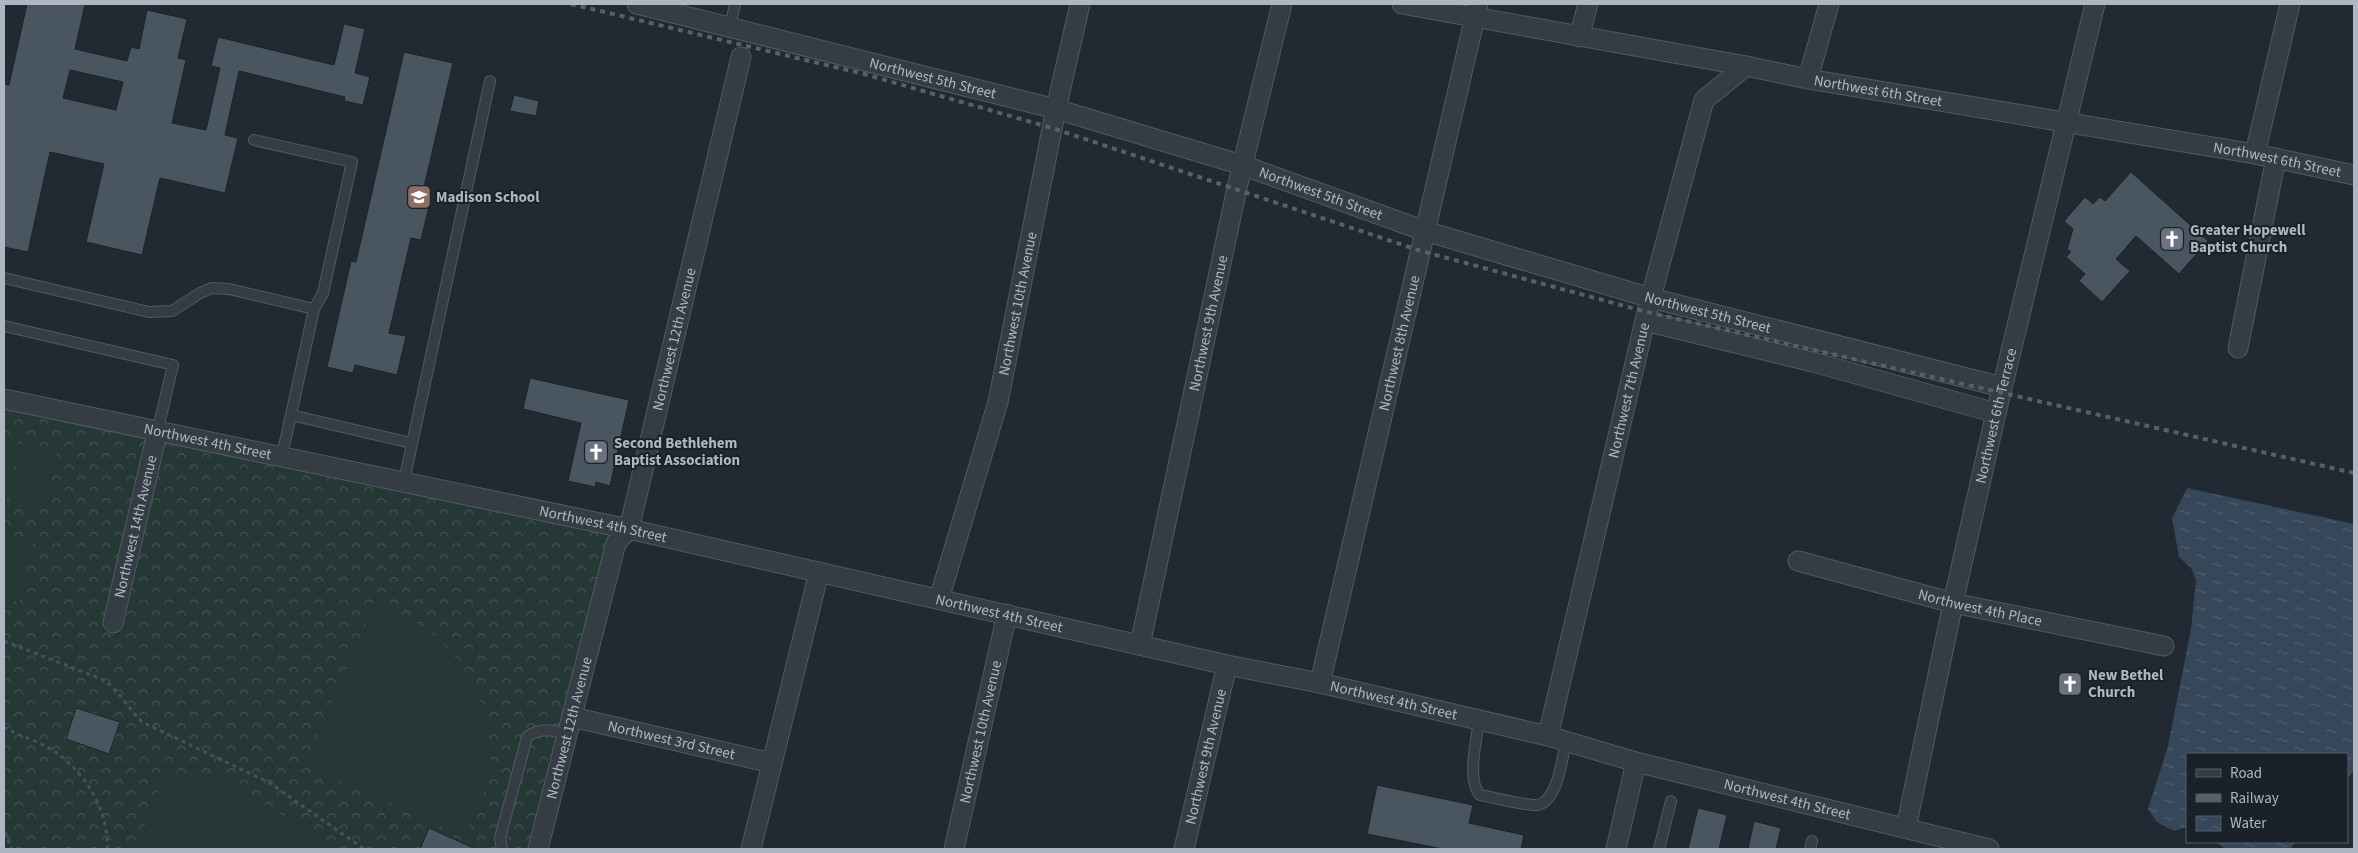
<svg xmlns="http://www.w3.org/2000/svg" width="2358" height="853" viewBox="0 0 2358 853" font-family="'Source Sans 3',sans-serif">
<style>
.forest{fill:url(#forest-crowns)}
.pitch{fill:#263836}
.water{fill:url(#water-ripples)}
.building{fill:#49555f;stroke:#1b232a;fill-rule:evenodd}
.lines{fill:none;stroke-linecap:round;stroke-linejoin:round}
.service-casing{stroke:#515a62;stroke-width:12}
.minor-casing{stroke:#515a62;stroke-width:21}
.path{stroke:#425354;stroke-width:3;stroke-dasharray:4 4;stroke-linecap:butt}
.service{stroke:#343c44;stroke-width:10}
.minor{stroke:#343c44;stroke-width:19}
.rail{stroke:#56606b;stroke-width:4;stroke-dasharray:5 5;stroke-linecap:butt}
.labels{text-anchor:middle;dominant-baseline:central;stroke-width:4;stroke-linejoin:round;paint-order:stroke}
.street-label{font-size:15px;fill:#aeb7c1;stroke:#1a2128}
.poi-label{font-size:15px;font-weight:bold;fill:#aeb7c1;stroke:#1a2128;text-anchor:start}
</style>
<defs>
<pattern id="forest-crowns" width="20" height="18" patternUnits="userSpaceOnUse" patternTransform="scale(1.25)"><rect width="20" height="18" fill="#263836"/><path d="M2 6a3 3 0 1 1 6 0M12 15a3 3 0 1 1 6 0" fill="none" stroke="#435351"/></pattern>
<pattern id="water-ripples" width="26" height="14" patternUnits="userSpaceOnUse" patternTransform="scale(1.25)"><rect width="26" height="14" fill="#364759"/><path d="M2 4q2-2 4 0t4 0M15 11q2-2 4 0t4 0" fill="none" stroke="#515f6f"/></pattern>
</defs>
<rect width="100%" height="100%" fill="#212a33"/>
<path class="forest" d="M4,409l143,28 -45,194 17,4 45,-194 447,94 -83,314h-524z"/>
<path class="pitch" d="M4,440l15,3 -13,58 -2,-1z
M21,444l36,7 -13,58 -35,-8z
M4,533l29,6 -14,63 -15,-3z
M375,604c15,6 31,12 45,21 45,30 74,85 70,140 -3,25 -14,49 -25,72l-153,-70 -2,-14z
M189,771l30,5 117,73h-198l14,-47 13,-22z"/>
<path class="water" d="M2187,488l167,36v246l-7,9v-25h-160v73l-13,4 -17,-9 -9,-13 20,-63 23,-117 5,-49 -5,-12 -12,-11 -7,-39z
M2216,842h79l-5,7h-64z"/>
<path class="building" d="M27,4h58l-10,45 52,12 4,-14 8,2 8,-39 40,9 -9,39 8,2 -14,63 34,7 14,-62 -9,-2 7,-29 116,28 10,-41 21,5 -10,44 15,4 -7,28 -19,-4 1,-4 -106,-26 -14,64 13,3 -13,55 -65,-15 -18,77 -56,-13 18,-78 -54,-12 -22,100 -24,-5v-163l5,1zM70,70l53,12 -7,28 -53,-12z
M404,52l49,11 -32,137 9,2 -9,38 -10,-2 -22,95 17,3 -9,39 -42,-10 -2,8 -26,-6 24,-106 5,1z
M514,95l25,6 -3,15 -26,-5z
M2131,172l77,69 -29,33 -43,-38 -20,23 14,12 -28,31 -23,-21 6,-7 -19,-17 5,-5 -4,-3 6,-20 -9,-8 21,-24 8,7 7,-7 5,4z
M530,378l99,22 -19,86 -14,-4 -1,5 -27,-6 13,-58 -58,-14z
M76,708l44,14 -11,32 -43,-15z
M1377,785l96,20 -4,18 55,12 -3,14h-78l-76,-15z
M1698,808l29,7 -8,34h-31z
M1754,821l27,7 -5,21h-28z
M429,828l47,21h-56z"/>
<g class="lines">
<defs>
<path id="service" d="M730,27l5,-23
M254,140l98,22 -29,131 -9,16 -23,106 120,28
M4,278l145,34 23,-1 28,-18 12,-5 17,1 85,20
M4,326l169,39 -15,64
M282,455l9,-40
M404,481l86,-400
M1479,720c-2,20 -13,59 1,75 12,2 47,11 57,10 21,-3 25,-47 29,-64
M502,849l-2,-11 27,-101c13,-10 25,-7 40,-3
M1659,849l12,-48
M1810,849l2,-8"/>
<g id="minor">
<path id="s1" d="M637,4l419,105 186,56 183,66 226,67 351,89"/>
<path id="s2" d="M1402,4l344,62 62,13 447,75 99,21"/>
<path d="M1579,37l9,-33"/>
<path d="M1808,79l21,-75"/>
<path d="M2255,154l35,-150"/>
<path d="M1645,321l168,41 183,51"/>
<path d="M2238,348l38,-190"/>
<path id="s3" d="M4,399l625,130 598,136 93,18 228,53 88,26 353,87"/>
<path id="s4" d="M1798,561l155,42 211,43"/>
<path id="s5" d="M939,599l59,-197 58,-293 24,-105"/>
<path id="s6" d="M113,623l45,-194"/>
<path id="s7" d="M1140,645l97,-457 45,-184"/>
<path id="s8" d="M1320,683l158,-679"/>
<path id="s9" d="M572,717l200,46"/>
<path id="s10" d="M1548,736l99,-424 57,-212 42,-34"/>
<path id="s11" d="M1906,828l47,-225 43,-190 99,-409"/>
<path id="s12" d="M538,849l78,-306 13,-14 112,-472"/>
<path d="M751,849l68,-277"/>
<path id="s13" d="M954,849l53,-235"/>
<path id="s14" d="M1184,849l43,-184"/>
<path d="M1616,849l20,-87"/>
</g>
</defs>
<use href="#service" class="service-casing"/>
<use href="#minor" class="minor-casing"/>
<path class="path" d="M4,641l100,39c15,11 25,29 38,42l128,61 94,66
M4,727c16,10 36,14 51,25 31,21 54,59 52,97
M5,832l7,17"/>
<use href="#service" class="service"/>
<use href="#minor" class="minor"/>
<path class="rail" d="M571,4l293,70 188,54 369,123 226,61 707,161"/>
</g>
<defs>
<symbol id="school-square" viewBox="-11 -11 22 22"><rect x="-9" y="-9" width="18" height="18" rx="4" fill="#8d6e63" stroke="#1a2128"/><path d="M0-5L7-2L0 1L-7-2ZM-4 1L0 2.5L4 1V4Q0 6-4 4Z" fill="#fff"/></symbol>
<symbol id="church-square" viewBox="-11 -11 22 22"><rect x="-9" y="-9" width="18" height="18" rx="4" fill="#6b7280" stroke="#1a2128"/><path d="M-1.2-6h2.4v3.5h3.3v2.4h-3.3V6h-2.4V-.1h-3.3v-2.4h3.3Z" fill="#fff"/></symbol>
</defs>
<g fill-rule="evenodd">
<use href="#school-square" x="405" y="183" width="28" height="28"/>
<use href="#church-square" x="2158" y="225" width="28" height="28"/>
<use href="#church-square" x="582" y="438" width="28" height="28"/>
<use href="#church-square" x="2056" y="670" width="28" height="28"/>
</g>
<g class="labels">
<g class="street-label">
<text stroke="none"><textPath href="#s1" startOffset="305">Northwest 5th Street</textPath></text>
<text stroke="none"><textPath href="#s2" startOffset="484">Northwest 6th Street</textPath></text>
<text stroke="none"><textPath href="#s2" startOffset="889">Northwest 6th Street</textPath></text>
<text stroke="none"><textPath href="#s1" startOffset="710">Northwest 5th Street</textPath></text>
<text stroke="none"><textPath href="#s5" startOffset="306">Northwest 10th Avenue</textPath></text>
<text stroke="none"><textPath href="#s1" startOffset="1115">Northwest 5th Street</textPath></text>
<text stroke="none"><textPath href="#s7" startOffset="329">Northwest 9th Avenue</textPath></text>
<text stroke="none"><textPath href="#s12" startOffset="530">Northwest 12th Avenue</textPath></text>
<text stroke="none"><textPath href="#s8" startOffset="349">Northwest 8th Avenue</textPath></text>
<text stroke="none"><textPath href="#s10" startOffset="355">Northwest 7th Avenue</textPath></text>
<text stroke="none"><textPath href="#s11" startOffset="422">Northwest 6th Terrace</textPath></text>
<text stroke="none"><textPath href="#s3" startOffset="208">Northwest 4th Street</textPath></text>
<text stroke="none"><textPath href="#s3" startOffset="612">Northwest 4th Street</textPath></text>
<text stroke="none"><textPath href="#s6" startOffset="99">Northwest 14th Avenue</textPath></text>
<text stroke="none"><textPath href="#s4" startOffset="188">Northwest 4th Place</textPath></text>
<text stroke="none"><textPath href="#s3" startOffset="1018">Northwest 4th Street</textPath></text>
<text stroke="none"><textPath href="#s3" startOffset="1422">Northwest 4th Street</textPath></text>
<text stroke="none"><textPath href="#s12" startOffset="125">Northwest 12th Avenue</textPath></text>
<text stroke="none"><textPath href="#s13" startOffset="120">Northwest 10th Avenue</textPath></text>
<text stroke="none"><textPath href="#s9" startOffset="102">Northwest 3rd Street</textPath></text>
<text stroke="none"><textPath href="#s14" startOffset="95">Northwest 9th Avenue</textPath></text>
<text stroke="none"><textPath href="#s3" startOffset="1828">Northwest 4th Street</textPath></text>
</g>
<g class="poi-label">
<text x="436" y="197">Madison School</text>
<text x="2190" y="230">Greater Hopewell<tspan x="2190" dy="17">Baptist Church</tspan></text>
<text x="614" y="443">Second Bethlehem<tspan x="614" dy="17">Baptist Association</tspan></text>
<text x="2088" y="675">New Bethel<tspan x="2088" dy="17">Church</tspan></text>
</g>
</g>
<rect width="2358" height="853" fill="none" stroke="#aeb7c1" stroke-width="10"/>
<rect x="2186" y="753" width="162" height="90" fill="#1a2128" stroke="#555d65"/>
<rect x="2196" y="769" width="25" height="8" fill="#343c44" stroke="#555d65"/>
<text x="2230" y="778" font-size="15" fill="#aeb7c1">Road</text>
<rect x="2196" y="794" width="25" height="8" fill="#56606b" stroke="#555d65"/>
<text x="2230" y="803" font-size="15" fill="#aeb7c1">Railway</text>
<rect x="2196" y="816" width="25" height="15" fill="url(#water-ripples)" stroke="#555d65"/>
<text x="2230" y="828" font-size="15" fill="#aeb7c1">Water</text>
</svg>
